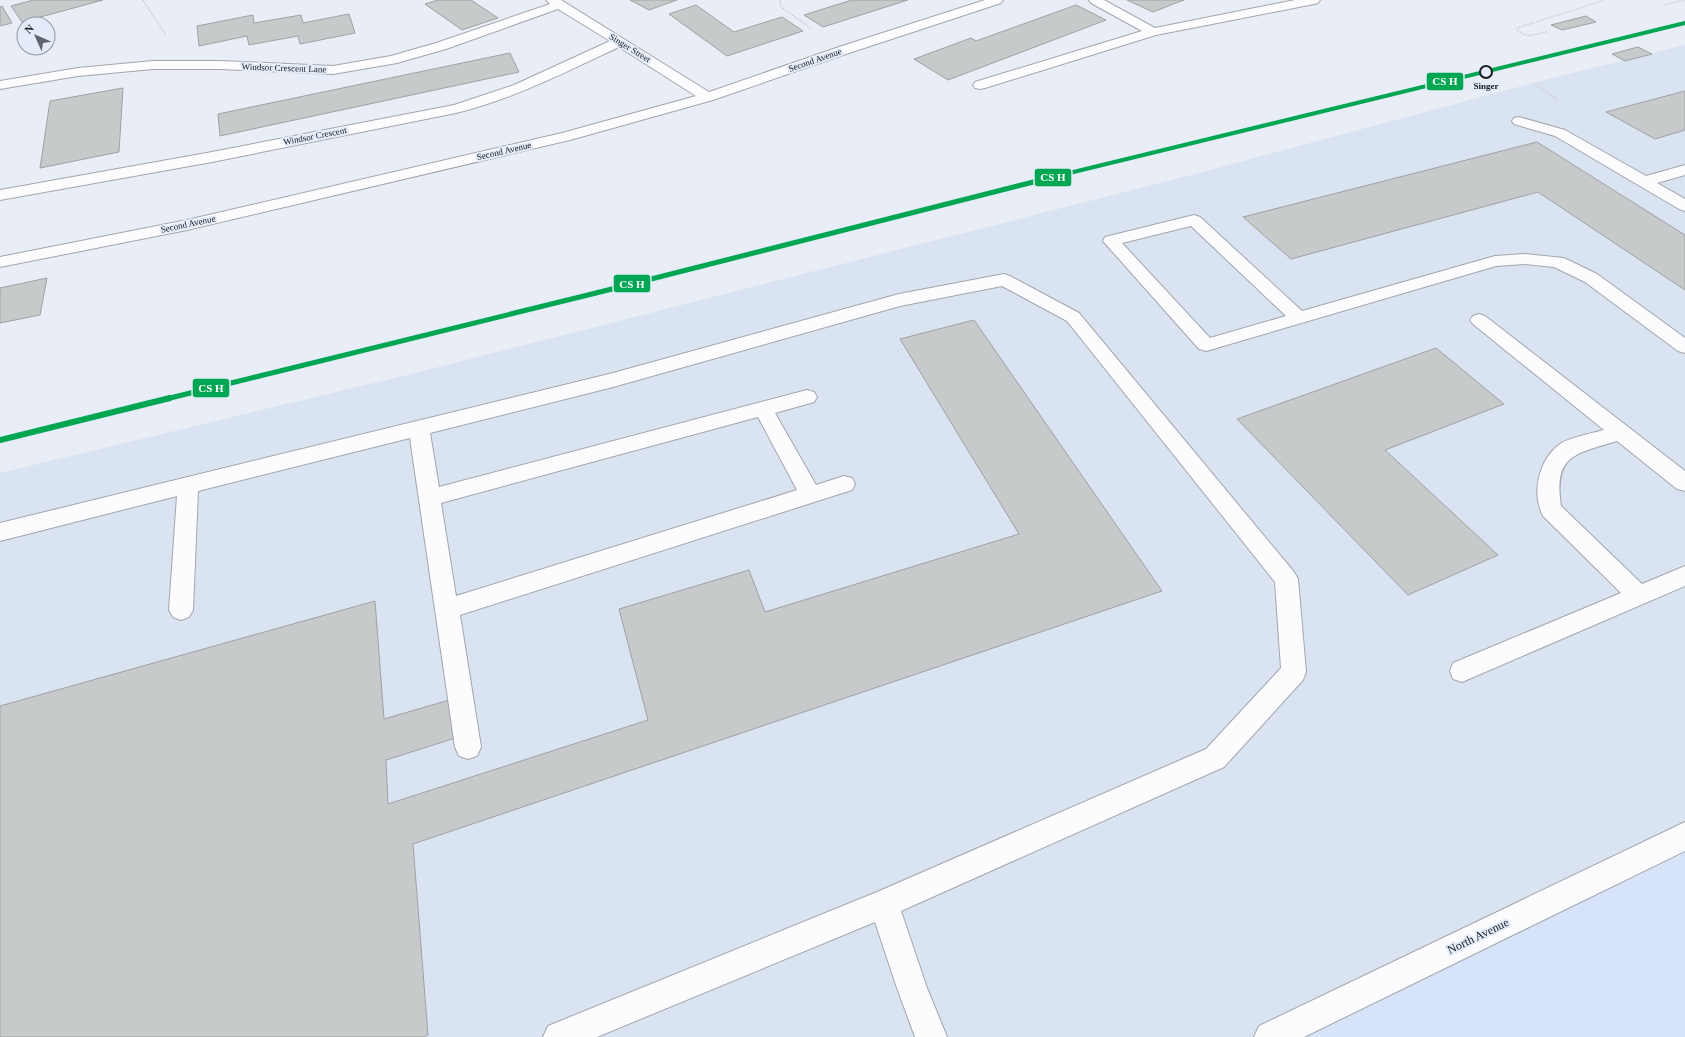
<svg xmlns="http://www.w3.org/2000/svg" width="1685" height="1037" viewBox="0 0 1685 1037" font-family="'Times New Roman',serif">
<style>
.built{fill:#dae3f1}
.green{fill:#d6e3f8}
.building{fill:#c7cacb;stroke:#9fa1a2}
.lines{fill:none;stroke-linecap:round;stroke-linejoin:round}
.minor-casing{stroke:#a2a6ab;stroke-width:2}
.path{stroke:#cccdd0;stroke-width:1.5;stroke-dasharray:1.5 1.5;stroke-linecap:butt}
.minor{fill:#fcfcfe;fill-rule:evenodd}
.rail-1-far2-casing{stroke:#e4ecfa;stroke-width:6}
.rail-1-far1-casing{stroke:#e4ecfa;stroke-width:8}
.rail-1-casing{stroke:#e4ecfa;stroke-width:9}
.rail-1-far2{stroke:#00a651;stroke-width:4}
.rail-1-far1{stroke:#00a651;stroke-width:5}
.rail-1{stroke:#00a651;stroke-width:6}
.stop-dot{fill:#e4ecfa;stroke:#181b20;stroke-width:2}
.labels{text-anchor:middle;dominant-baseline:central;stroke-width:4;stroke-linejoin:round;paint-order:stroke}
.far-street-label{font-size:9px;fill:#181b20;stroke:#e4ecfa}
.far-stop-label{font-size:9px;font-weight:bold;fill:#181b20;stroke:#e4ecfa}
.near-street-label{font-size:12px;fill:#181b20;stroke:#e4ecfa}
.line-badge{stroke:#e4ecfa;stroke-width:1.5}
.badge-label{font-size:11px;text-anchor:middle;font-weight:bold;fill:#fff}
</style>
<rect width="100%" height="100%" fill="#e9edf5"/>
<path class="built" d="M1685,45v992h-1685v-564l403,-97 796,-203 334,-90z"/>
<path class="green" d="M1685,836v201h-415z"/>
<path class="building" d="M33,0h70l-81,22 -11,-16z
M438,0h33l27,18 -36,12 -37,-26z
M630,0h47l-28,10z
M852,0h56l-85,27 -19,-12z
M1127,0h57l-31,12z
M696,5l38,27 48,-15 21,14 -76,25 -58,-42z
M1076,5l30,15 -158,60 -34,-21 57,-21 5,3z
M2,6l10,17 -12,3v-19z
M349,14l6,19 -55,11 -2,-8 -49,9 -2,-9 -48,10 -2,-20 56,-11 1,8 47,-8 2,8z
M1586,16l10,6 -34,8 -11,-5z
M1638,47l14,7 -27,7 -13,-7z
M510,53l9,19 -299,64 -2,-22z
M123,88l-4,64 -79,16 10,-67z
M1685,91v39l-30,9 -49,-27z
M1537,142l148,93v55l-147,-98 -247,67 -48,-42z
M47,278l-7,37 -40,8v-35z
M974,320l188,271 -749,253 15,191 -4,2h-424v-331l375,-105 9,118 79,-23 5,38 -82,26 2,44 260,-84 -29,-111 130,-39 16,42 254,-78 -119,-195z
M1436,348l68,56 -119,46 113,105 -90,40 -171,-176z"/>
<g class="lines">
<defs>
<path id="minor" d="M546,0h15l148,92 130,-45 146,-47h18l-2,3 -152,50 -136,47 -143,40 -383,90 -187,37v-10l187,-37 375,-87 134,-37 -77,-49c-53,25 -106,52 -163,66l-244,49 -212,38v-10l212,-38 242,-47 60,-20 96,-44 -52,-32 -112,40 -49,14 -64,11 -114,-5h-66l-75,7 -78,13v-8l78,-13 75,-7h66l114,5 58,-10 45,-13 114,-39z
M1089,0h15l51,28 140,-28h25l-2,3 -4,1 -158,31 -171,53 -5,1 -5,-1 -2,-3 2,-3 167,-51 -51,-28z
M1519,117l46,13 81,46 39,-11v10l-28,8 28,16v12l-6,-2 -124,-73 -41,-12 -2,-3 2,-3z
M1194,215l6,2 102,94 193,-55 30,-2 39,4 33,16 88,64v15l-7,-2 -93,-69 -31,-15 -29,-3 -29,2 -283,83 -7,2 -7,-2 -96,-108 2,-4zM1191,226l95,90 -76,22 -88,-95z
M1004,274l6,2 69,37 215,259 4,7 8,93 -3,8 -79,87 -323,144 26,77 20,49h-32l-18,-49 -22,-66 -278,115h-54l5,-11 329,-134 329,-143 75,-81 -6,-86 -208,-261 -65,-35 -102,20 -287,81 -183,46 9,54 368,-97 7,2 3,5 -3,5 -39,11 41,72 28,-9 8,2 3,6 -3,6 -392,125 21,132 -4,9 -9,3 -9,-3 -4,-9 -45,-309 -212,53 -5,119 -4,7 -8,3 -8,-3 -4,-7 8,-114 -177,45v-18l613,-150 286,-79zM758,417l39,73 -341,106 -15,-93z
M1479,314l6,2 200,155v20l-8,-2 -60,-48c-41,13 -64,13 -56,65l81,78 43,-18v20l-223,96 -9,-3 -3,-8 3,-8 168,-70 -78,-77c-12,-23 -4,-57 17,-72 8,-6 33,-11 44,-14l-131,-106 -3,-4 3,-4z
M1685,822v29l-381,186h-50l5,-11z"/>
</defs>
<use href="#minor" class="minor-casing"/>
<path class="path" d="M143,0l23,35
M780,0l1,7 30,21
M1664,5l21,-5
M1547,32l-20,4 -10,-6v-2l88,-28
M1533,83l24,16"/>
<use href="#minor" class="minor"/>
<defs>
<path id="rail-1-far2" d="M1057,176l628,-153"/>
<path id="rail-1-far1" d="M166,399l430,-106 465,-118"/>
<path id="rail-1" d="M0,440l170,-42"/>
</defs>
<use href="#rail-1-far2" class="rail-1-far2-casing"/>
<use href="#rail-1-far1" class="rail-1-far1-casing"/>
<use href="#rail-1" class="rail-1-casing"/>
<use href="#rail-1-far2" class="rail-1-far2"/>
<use href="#rail-1-far1" class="rail-1-far1"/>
<use href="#rail-1" class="rail-1"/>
</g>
<circle class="stop-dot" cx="1486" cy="72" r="6"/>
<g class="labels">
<g class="far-street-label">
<text transform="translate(630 48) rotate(32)">Singer Street</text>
<text transform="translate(815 60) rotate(-19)">Second Avenue</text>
<text transform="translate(284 68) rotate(2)">Windsor Crescent Lane</text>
<text transform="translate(315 136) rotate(-11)">Windsor Crescent</text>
<text transform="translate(504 151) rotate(-13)">Second Avenue</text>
<text transform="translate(188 224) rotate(-12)">Second Avenue</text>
</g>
<g class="far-stop-label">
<text x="1486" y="86">Singer</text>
</g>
<g class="near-street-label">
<text transform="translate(1478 936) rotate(-26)">North Avenue</text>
</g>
</g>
<g class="line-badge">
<rect x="1426" y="72" width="38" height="19" rx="4" fill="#00a651"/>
<rect x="1034" y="168" width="38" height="19" rx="4" fill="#00a651"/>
<rect x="613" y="274" width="38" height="19" rx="4" fill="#00a651"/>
<rect x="192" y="378" width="38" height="20" rx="4" fill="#00a651"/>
</g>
<g class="badge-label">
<text x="1445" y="85">CS H</text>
<text x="1053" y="181">CS H</text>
<text x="632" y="288">CS H</text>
<text x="211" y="392">CS H</text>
</g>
<g transform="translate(36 36) rotate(315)"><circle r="19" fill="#e4ecfa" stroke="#9298a3"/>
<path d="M0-3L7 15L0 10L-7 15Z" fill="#61646b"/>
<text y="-6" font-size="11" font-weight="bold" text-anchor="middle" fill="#181b20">N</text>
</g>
</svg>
